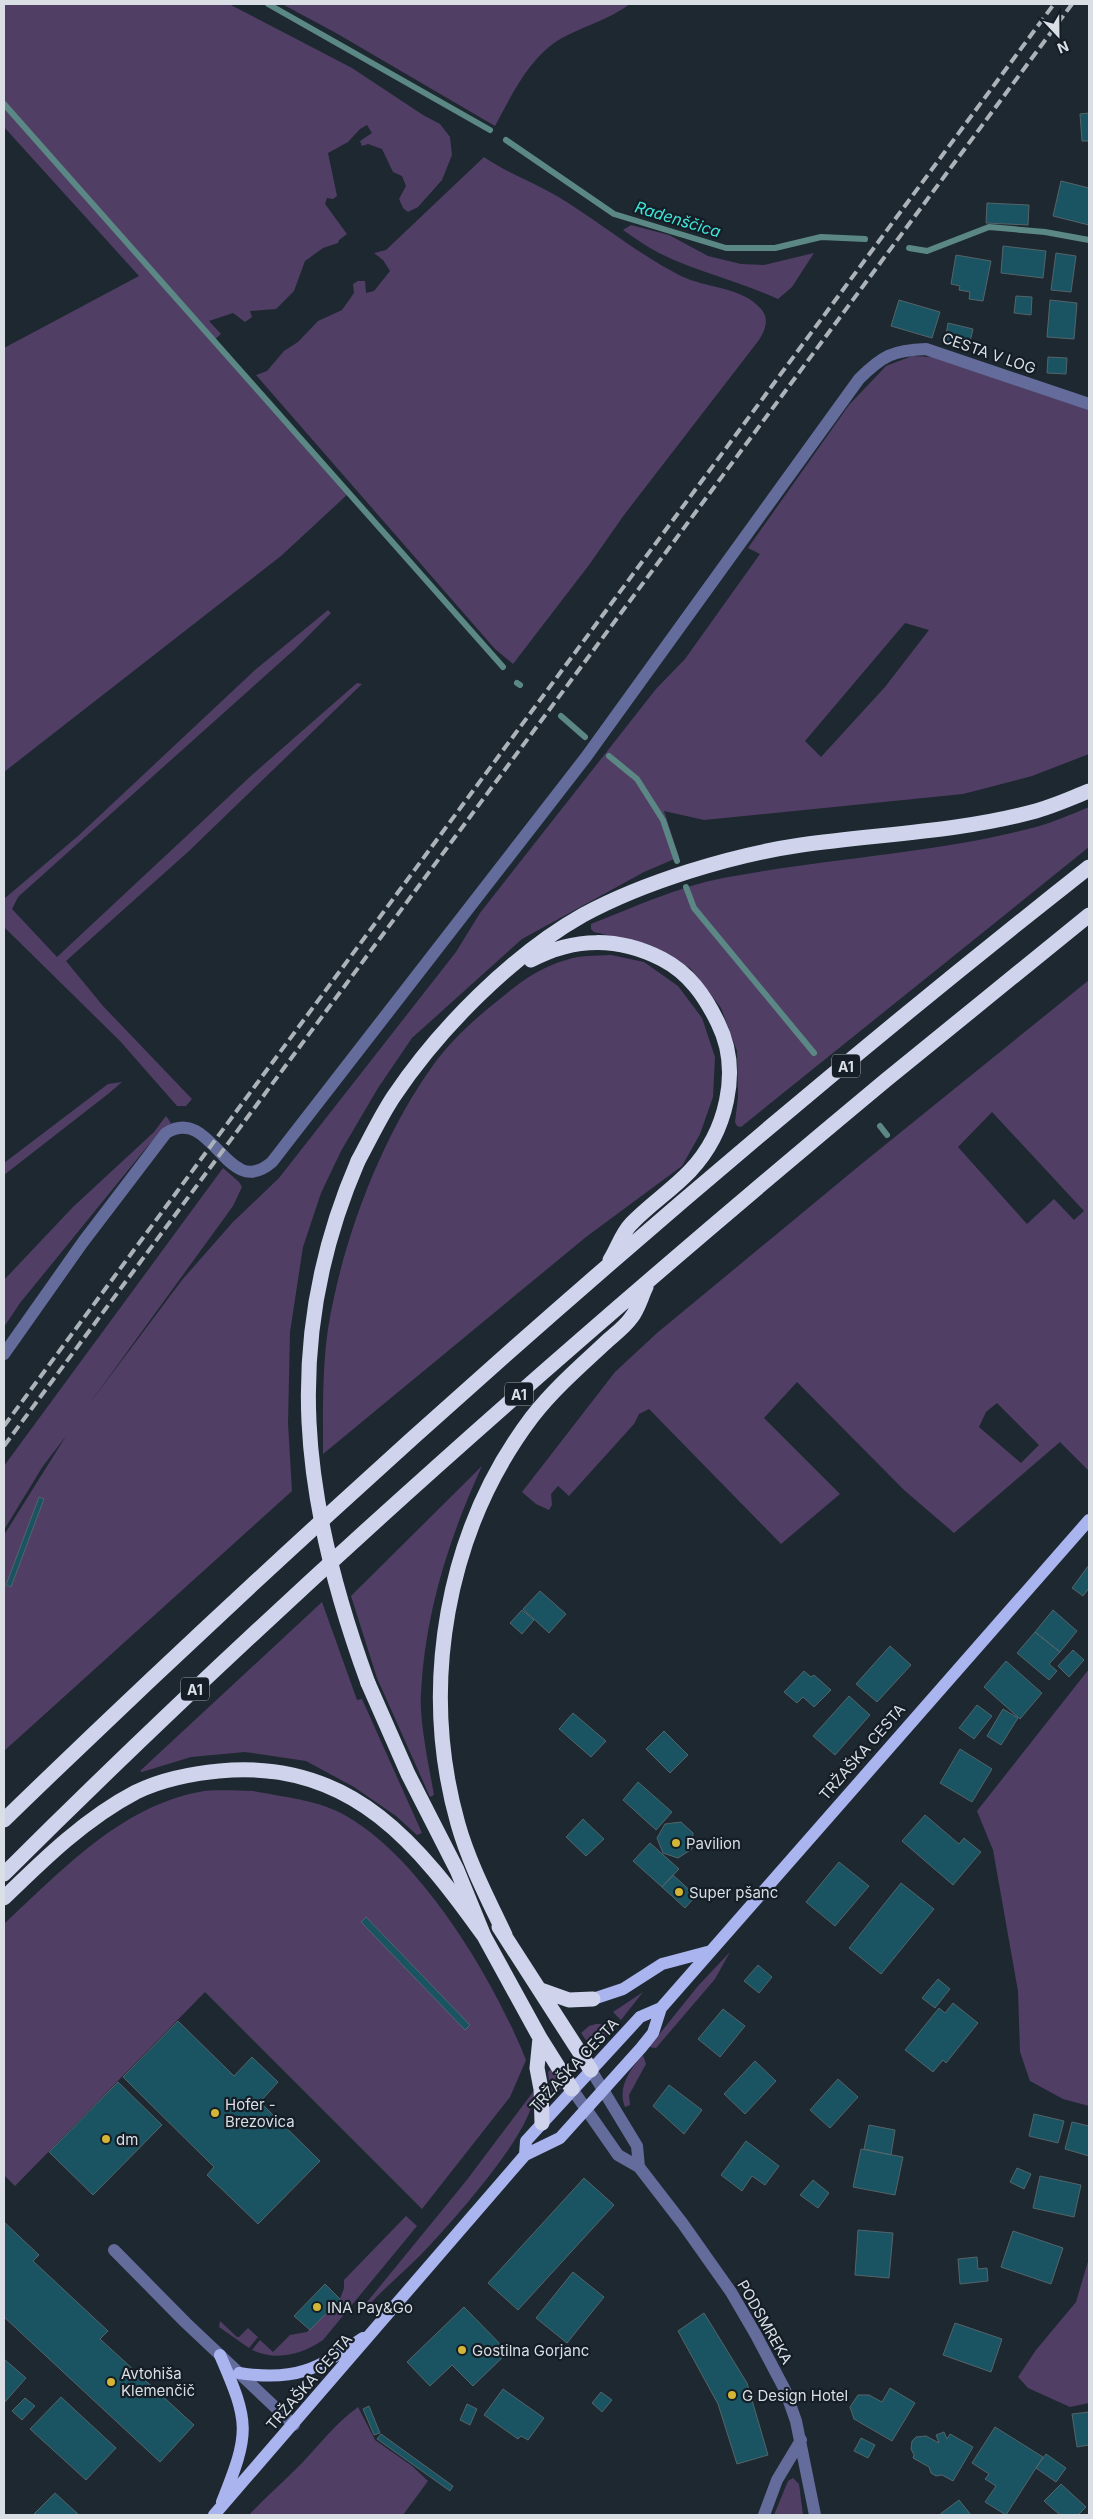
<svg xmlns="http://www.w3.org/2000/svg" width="1093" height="2519" viewBox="0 0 1093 2519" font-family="Inter,sans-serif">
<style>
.green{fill:#513e65;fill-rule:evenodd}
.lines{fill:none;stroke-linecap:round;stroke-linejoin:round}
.stream{stroke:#5b8885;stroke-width:6}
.building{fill:#1a5462;stroke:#546469}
.minor{stroke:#646c9b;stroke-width:12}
.major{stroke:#aab4ef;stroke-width:12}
.highway{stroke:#cfd4ec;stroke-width:15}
.rail{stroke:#abb2b8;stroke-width:4;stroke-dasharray:10 5;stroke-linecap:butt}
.highway-bridge{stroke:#cfd4ec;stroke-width:15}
.poi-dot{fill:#d3b635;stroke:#151e27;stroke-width:2}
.labels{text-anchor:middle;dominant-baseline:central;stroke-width:4.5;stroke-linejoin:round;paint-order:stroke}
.shield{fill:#151e27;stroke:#9ea5ac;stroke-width:1}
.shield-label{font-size:14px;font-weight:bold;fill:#d9dfe5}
.street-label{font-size:15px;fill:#d9dfe5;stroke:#151e27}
.poi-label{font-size:15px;fill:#d9dfe5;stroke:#151e27;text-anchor:start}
.water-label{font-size:16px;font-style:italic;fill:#3ee6d8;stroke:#151e27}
</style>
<rect width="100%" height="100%" fill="#1e2831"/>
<path class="green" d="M4,4h225l123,64 71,47 17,9 10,13 2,18 -10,25 -24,27 -10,5 -5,-4 -4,-9 7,-13 -4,-10 -9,-4 -11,-23 -14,-5 -6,2 -2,-5 12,-8 -5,-8 -7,4 -12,13 -20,11 9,43 -4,3 -6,-1 -2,6 22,30 -8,6 -1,3 -15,5 -18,13 -11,30 -18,18 -26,2 2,6 -7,5 -12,-9 -24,8 12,13 -8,7 136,152 -68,63 -277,216v-424l135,-72 -135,-149z
M282,4h348c-20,15 -46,22 -68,34 -33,19 -50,57 -67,88l-159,-93z
M484,157c23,16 49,25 73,39 43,26 79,57 124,80 24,12 62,11 80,33 9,10 4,21 -2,31l-135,175 -35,50 -76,99 -18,-15 -239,-274 11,-4 17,-20 14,-9 20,-21 24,-11 12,-17 -1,-9 5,-3h7l1,12 8,-2 16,-20 -7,-11 -9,-7 12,-3z
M631,225l38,10 39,21 33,8 23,1 50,-12 -22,34 -14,12c-39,-18 -81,-27 -119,-46 -12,-6 -24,-15 -36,-23z
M912,356l21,1 156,53v344l-57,22 -69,18 -259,26 -40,-9 15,46 -35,15 -122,67 -110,99 -34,50 -37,63 -20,42 -18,54 -13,85 -2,91 4,68 -288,260v-216l62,-99 -23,30 -39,64v-64l219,-298 16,14 3,5 -9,19 -146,201 95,-127 51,-58 46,-44 177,-226 24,-39 176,-224 29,-30 75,-105 -12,-6 101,-143 37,-39zM905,623l24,7 -44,57 -64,70 -16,-16z
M328,610l3,3 -36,36 -277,248 -6,12 45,48 196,-183 104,-91 5,1 -173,167 -123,110 37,45 89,93 -6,7h-9l-57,-65 -116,-114v-28l74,-63 177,-166z
M1089,807v40l-348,280 -4,-1 -2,-4 3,-25 -1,-46 -16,-43 -30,-39 -41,-24 -56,-13 -3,-3v-5c43,-17 87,-37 132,-46 104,-20 211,-24 313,-51 18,-5 36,-13 53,-20z
M611,955l33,7 34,24 24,32 13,39 -2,40 -13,37 -18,32 -96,71 -263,217c0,-41 -1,-84 5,-125 14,-88 53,-192 106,-265 18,-25 43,-47 67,-66 19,-16 40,-31 65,-38 13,-5 31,-4 45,-5z
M1089,980v491l-29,-29 -106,91 -50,-43 -107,-108 -33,36 76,76 -59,50 -132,-135 -10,5 -5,10 -65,72 -11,-10 -7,8 1,11 -3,5 -13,-6 -14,-12 93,-120 42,-39 202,-167zM992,1112l92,99 -10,9 -20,-21 -27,25 -69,-77zM997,1403l42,42 -18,18 -42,-36 7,-15z
M122,1082l-14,12 -104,81v-12l104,-79z
M166,1116l5,7 -24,24 -127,156 -16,24v-47l69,-73 81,-75z
M482,1466c-33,72 -57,147 -61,227 -2,28 8,73 13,102l-4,2 -53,-119 -26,-82z
M322,1602l35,98 5,-1 60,134 -5,2 -21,-19 -42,-29 -48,-26 -61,-9 -54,5 -49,15 -2,-1z
M1089,1669v437l-26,-7 -33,-18 -10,-29 -2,-61 -25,-141 -16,-39z
M253,1791c30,6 68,9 95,26 75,44 146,163 178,243l-16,37 -88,112 -217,-217 -190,194 -11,-11v-251c57,-53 116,-117 195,-132 17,-3 37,-1 54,-1z
M730,1952l-15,27 -59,69 -7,-1 49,-61z
M643,1992l-22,28 -8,-8z
M596,2024h9l8,5 -18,21 -3,-1 -11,-16 8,-7z
M643,2055l3,9 -17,31 1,10 -5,2c-8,-19 5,-38 18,-52z
M551,2069l12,17 -12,14 -3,-28z
M533,2092c6,33 -78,126 -102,152 -21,23 -45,42 -66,65l-2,-2 103,-126z
M406,2216l11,10 -94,114c-22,15 -47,21 -71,10l8,-10 13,12 17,-17 17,-3 33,-33 4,-11v-8z
M1089,2258v145l-19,4 -42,-19 -10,-11 18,-27 40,-48z
M220,2321l17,16h2l9,-9 10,9 -9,11 -30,-21z
M358,2407l17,33 37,26 16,15 -25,34h-154c17,-18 35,-34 52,-51 19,-20 35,-41 57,-57z
M793,2478l6,6 4,31h-29l14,-34z"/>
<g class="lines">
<path class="stream" d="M268,4l222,126
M4,104l499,563
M506,140l108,74 112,34h49l46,-11 44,2
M909,248l18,3 62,-24 56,5 44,8
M517,683l3,2
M561,716l24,21
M609,756l28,23 26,41 14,41
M686,887l8,21 120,145
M880,1126l7,9"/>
</g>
<path class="building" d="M1089,113v28h-7l-2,-27z
M1061,181l28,7v37l-36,-9z
M987,203l42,2 -1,20 -42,-2z
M1003,246l43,5 -3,27 -42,-5z
M1056,253l20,3 -5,36 -20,-2z
M956,255l35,6 -8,40 -14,-2 1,-7 -11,-2 1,-4 -9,-2z
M1016,296l16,1 -1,18 -17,-2z
M899,300l41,12 -8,26 -41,-12z
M1050,300l27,3 -3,36 -27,-2z
M948,323l25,6 -4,17 -24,-5z
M1048,357l19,1 -1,16 -19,-1z
M39,1497l5,2 -33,88 -5,-2z
M1089,1565v23l-6,8 -11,-8z
M540,1591l26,23 -17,19 -26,-24z
M522,1610l12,10 -12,14 -12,-11z
M1053,1610l24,21 -17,21 -25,-20z
M1035,1632l25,20 -11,12 8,7 -8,9 -32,-27z
M890,1646l21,19 -34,37 -21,-18z
M1073,1650l11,10 -15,17 -11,-11z
M1006,1661l36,32 -22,26 -36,-32z
M804,1671l7,6 3,-2 17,15 -17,17 -11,-10 -6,6 -13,-11z
M849,1696l21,19 -35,40 -22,-19z
M977,1705l15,11 -18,23 -15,-11z
M1003,1709l15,9 -17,27 -14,-9z
M573,1713l33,28 -15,16 -32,-28z
M664,1731l24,24 -18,18 -24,-24z
M960,1749l32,20 -20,33 -32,-19z
M638,1782l34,30 -16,18 -33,-30z
M925,1815l34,29 5,-6 17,14 -28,33 -51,-44z
M583,1819l21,20 -18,17 -20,-19z
M681,1822l12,11 -1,16 -14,9 -15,-5 -6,-15 8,-14z
M650,1843l29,26 -17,18 -29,-26z
M839,1862l30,24 -34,40 -29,-24z
M673,1875l23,21 -11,12 -23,-21z
M901,1883l33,26 -53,65 -32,-26z
M366,1917l104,108 -5,5 -104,-108z
M758,1965l14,12 -13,16 -15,-12z
M938,1979l12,10 -15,19 -13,-10z
M953,2003l25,20 -32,40 -3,-3 -10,12 -28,-22 34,-42 6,5z
M723,2009l22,17 -25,31 -22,-18z
M178,2021l56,55 18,-19 26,25 -18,20 60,59 -62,63 -51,-49 7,-8 -91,-90z
M755,2061l21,20 -31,33 -21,-20z
M838,2079l20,18 -28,31 -20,-18z
M118,2082l44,43 -69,70 -44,-43z
M669,2085l33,25 -18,24 -31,-28z
M1034,2114l30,7 -6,22 -29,-7z
M1072,2122l17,4v30l-24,-7z
M869,2125l26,5 -4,25 -27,-6z
M746,2141l33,25 -14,19 -13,-9 -10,15 -21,-16z
M861,2149l42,8 -8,38 -42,-8z
M1017,2168l14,6 -7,15 -14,-7z
M1040,2176l41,9 -7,32 -41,-9z
M584,2178l30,27 -96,105 -30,-27z
M813,2180l16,13 -11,15 -18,-13z
M4,2222l35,33 -6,6 75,70 -8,8 94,86 -34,37 -156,-145z
M858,2230l35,3 -4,45 -34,-3z
M1013,2231l50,17 -12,36 -50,-17z
M977,2257l1,12 9,-1 1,13 -28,3 -2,-25z
M573,2272l31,25 -37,46 -31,-25z
M325,2284l15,15 -30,31 -16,-14z
M464,2307l44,45 -35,34 -21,-21 -22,21 -23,-24z
M704,2313l43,70 21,72 -31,9 -19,-60 -40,-73z
M955,2323l47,16 -11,33 -48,-17z
M4,2359l22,19 -22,25z
M890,2388l25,15 -23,38 -38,-22 -4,-12 8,-12h11l13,7z
M503,2389l41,29 -16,22 -7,-4 -3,3 -34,-24z
M601,2392l11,8 -10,12 -10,-9z
M61,2397l55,51 -30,32 -56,-51z
M25,2398l10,8 -13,14 -10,-9z
M467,2404l10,5 -7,16 -10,-5z
M369,2406l11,27 -6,2 -11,-26z
M1089,2412v33l-12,2 -5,-33z
M995,2427l48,30 -37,58 -21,-13 11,-16 -11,-7 4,-5 -17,-11z
M944,2432l3,7 3,-5 23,13 -20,34 -11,-6 -6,1 -5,-3 -2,-6 -16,-9 1,-3 -3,-6 1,-8 4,-4 10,-1 13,7 -3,-8z
M381,2434l72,52 -3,5 -73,-52z
M861,2438l14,7 -7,13 -14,-7z
M1046,2454l20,14 -10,14 -20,-14z
M1061,2484l25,23 -8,8h-18l-16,-14z
M55,2493l24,22h-46z
M959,2500l12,15h-32z"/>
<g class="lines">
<path class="minor" d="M4,1354l79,-112 83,-109c47,-29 60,69 106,29l314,-405 273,-378c23,-23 34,-29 67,-30l163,55
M591,2070l46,76 2,21
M572,2089l46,66 21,12 44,57 48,68 25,43 29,55 11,31 19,94
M114,2250l72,73 108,102
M764,2515l13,-35 24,-40"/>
<path class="major" d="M593,1999l30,-10 39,-25 49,-13
M525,2155l1,-14 114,-124 21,-9
M220,2355c30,69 30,77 2,147
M239,2373c57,9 78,-4 124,-35
M214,2515l311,-360 35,-17 81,-90 12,-15 8,-25 428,-488"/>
<path class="highway" d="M531,960c43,-23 88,-23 131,-1 27,14 43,37 56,64 24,48 8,110 -28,148 -18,19 -41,34 -59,53 -9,9 -14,25 -21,36
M358,1161c12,-22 22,-44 36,-65 45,-67 118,-141 189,-181 61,-33 149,-60 218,-70 77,-11 156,-13 231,-33 20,-5 39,-14 57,-21
M368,1683l40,91 49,96 27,66 56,102 32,51
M4,1820c346,-335 707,-655 1085,-953
M4,1874c280,-279 578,-541 882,-794 67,-55 136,-110 203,-165
M4,1898c40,-39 82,-80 132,-106 29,-14 64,-20 96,-22 122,-6 187,75 252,166
M499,1927l92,143
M505,1935c-17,-36 -36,-72 -47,-111 -39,-138 -12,-293 74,-407 21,-27 47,-50 72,-73 8,-8 20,-16 27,-26 7,-8 10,-21 15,-31
M541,1990l28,10 24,-1
M540,2038l-3,30 4,21 1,34"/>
<path class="rail" d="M4,1426l1050,-1422
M4,1446l1068,-1442"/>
<path class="highway-bridge" d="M358,1161c-78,180 -56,342 10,522"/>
</g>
<g class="poi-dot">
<circle cx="676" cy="1843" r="5"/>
<circle cx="679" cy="1892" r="5"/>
<circle cx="215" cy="2113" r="5"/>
<circle cx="106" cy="2139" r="5"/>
<circle cx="317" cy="2307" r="5"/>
<circle cx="462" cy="2350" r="5"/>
<circle cx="111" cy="2382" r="5"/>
<circle cx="732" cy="2395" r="5"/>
</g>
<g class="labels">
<g class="shield">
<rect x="832" y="1054.5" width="28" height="23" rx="4"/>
<rect x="505" y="1382.5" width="28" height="23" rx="4"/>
<rect x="181" y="1677.5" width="28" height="23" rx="4"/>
</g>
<g class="shield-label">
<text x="846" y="1066">A1</text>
<text x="519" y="1394">A1</text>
<text x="195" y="1689">A1</text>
</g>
<g class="street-label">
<text transform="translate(989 353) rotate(19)">CESTA V LOG</text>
<text transform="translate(862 1752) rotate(-49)">TRŽAŠKA CESTA</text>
<text transform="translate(574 2065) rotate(-47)">TRŽAŠKA CESTA</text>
<text transform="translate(765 2322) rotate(60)">PODSMREKA</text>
<text transform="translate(309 2382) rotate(-49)">TRŽAŠKA CESTA</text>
</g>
<g class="poi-label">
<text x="686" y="1843">Pavilion</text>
<text x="689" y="1892">Super pšanc</text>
<text x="225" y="2104">Hofer -<tspan x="225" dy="17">Brezovica</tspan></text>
<text x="116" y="2139">dm</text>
<text x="327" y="2307">INA Pay&amp;Go</text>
<text x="472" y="2350">Gostilna Gorjanc</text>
<text x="121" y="2373">Avtohiša<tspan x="121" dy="17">Klemenčič</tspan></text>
<text x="742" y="2395">G Design Hotel</text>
</g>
<g class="water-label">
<text transform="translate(678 219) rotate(17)">Radenščica</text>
</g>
</g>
<rect width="1093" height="2519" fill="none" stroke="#d9dfe5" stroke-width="10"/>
<g transform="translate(1058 35) rotate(158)" stroke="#151e27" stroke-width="4" paint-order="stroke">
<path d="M0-4L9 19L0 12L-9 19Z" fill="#d9dfe5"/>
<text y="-8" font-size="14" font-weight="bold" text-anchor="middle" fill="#d9dfe5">N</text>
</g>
</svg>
